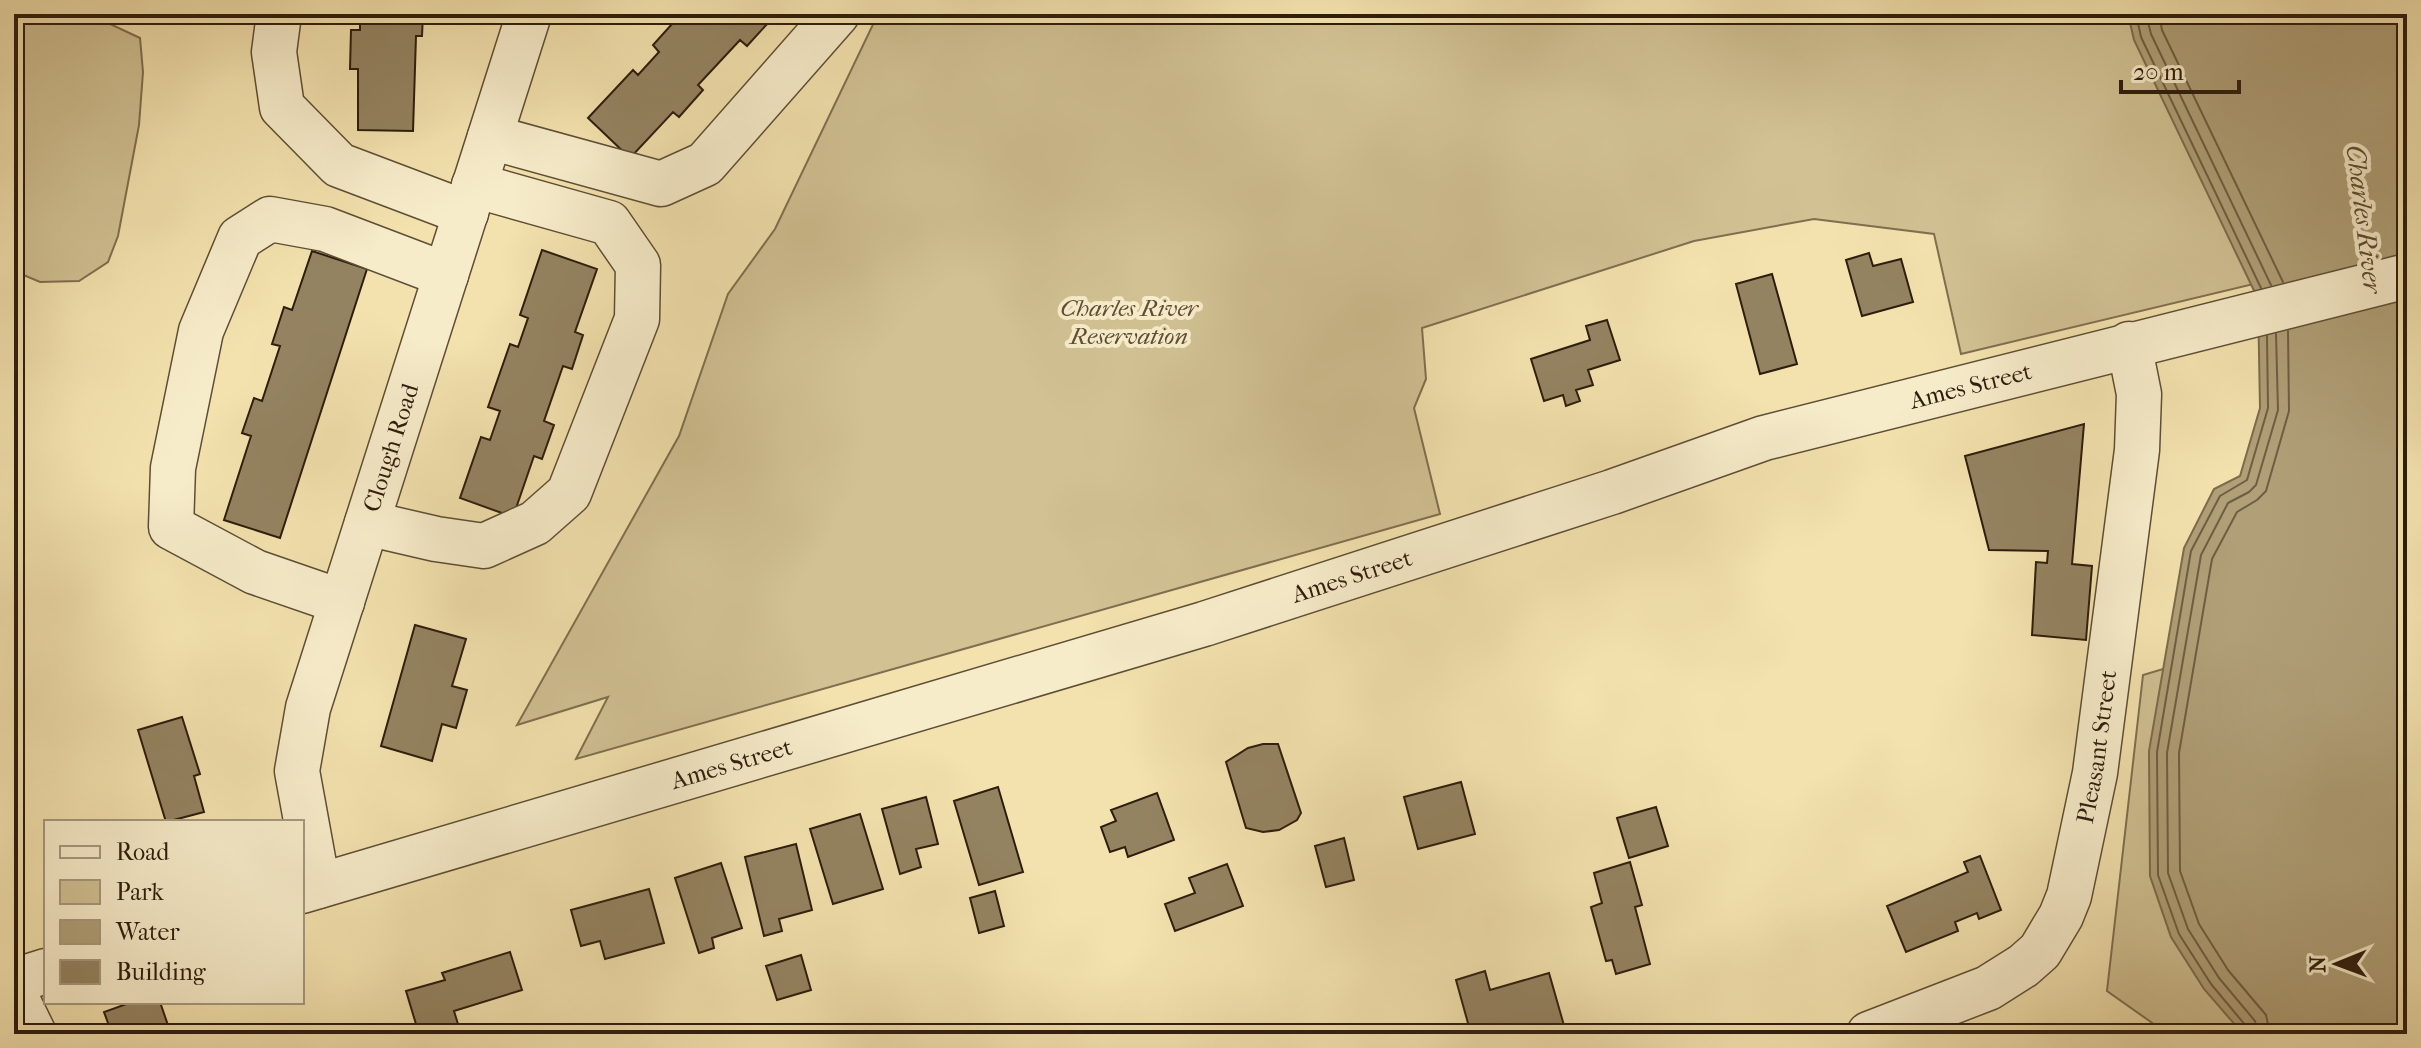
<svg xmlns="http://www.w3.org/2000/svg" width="2421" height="1048" viewBox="0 0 2421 1048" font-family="'IM FELL French Canon',serif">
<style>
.green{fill:#d1c193;stroke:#7f6f50;stroke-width:2}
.water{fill:#b09f77;stroke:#7c6b4d;stroke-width:2}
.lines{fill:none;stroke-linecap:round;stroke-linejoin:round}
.shore{stroke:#6e5e42;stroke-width:2}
.building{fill:#948361;stroke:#2d1d0d;stroke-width:2}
.minor-casing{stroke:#5e4e35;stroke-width:47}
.minor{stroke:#f7ecca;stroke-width:44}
.labels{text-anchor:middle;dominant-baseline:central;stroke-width:8;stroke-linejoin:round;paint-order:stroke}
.park-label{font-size:24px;font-style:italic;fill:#5e4e35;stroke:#f7ecca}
.street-label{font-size:24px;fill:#2d1d0d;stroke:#f7ecca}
.water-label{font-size:26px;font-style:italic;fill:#5b4a32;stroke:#f7ecca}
</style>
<rect width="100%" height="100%" fill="#f3e2ae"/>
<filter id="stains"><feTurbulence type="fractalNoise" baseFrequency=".0025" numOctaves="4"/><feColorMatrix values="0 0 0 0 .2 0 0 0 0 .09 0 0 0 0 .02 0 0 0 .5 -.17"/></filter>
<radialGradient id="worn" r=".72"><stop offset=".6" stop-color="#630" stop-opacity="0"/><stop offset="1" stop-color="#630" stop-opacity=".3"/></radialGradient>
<path class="green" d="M878,14h1403l69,247 -389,93 -27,-120 -120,-15 -120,22 -272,87 4,51 -12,29 26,106 -864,245 32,-62 -91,28 162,-289 49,-142 47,-65z
M108,23l32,15 3,34 -4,53 -21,111 -10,26 -29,19 -39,1 -26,-11v-247z
M2173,666l67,365 3,3 -78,-2 -58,-41 36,-316z"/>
<path class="water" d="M2128,14h279v1020h-164l-39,-45 -33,-52 -21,-61 -1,-125 35,-203 30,-59 26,-13 20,-68 -2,-109 -124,-259z"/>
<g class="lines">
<path class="shore" d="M2136,14l5,23 120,251
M2146,14l5,20 120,251
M2159,14l3,16 121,252
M2248,1034l-2,-8 -35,-42 -32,-50 -21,-59 -1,-123 34,-201 29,-55 27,-16 21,-72 -1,-72
M2258,1034l-3,-13 -36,-43 -31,-49 -20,-56 -1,-120 34,-198 27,-52 21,-11 7,-7 22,-75 -2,-76
M2270,1034l-4,-19 -38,-45 -29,-46 -19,-53 -1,-118 33,-194 25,-47 20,-12 9,-9 23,-80 -1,-80"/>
</g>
<path class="building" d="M360,14h63l-1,22h-6l-3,95 -55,-1v-61h-8l1,-39h9z
M681,14h81l-2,2 8,7 -21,23 -7,-6 -42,45 5,5 -24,27 -6,-5 -43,46 -42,-40 45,-48 5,5 21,-23 -6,-7z
M542,250l55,19 -22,63 8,3 -11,34 -9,-3 -19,55 10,4 -12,34 -8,-3 -21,61 -53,-19 21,-61 9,3 10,-29 -12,-4 22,-63 8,3 10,-29 -8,-3z
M312,251l55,18 -87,269 -56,-18 27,-84 -9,-3 12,-35 8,3 18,-55 -8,-2 12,-37 8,3z
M1869,253l4,13 28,-7 12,43 -51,14 -16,-56z
M1772,274l25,90 -37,10 -24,-90z
M1607,320l13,40 -32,10 5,15 -17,5 4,11 -14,5 -3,-11 -19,6 -13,-42 59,-19 -4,-14z
M2084,424l-12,140 20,2 -6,74 -54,-5 4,-73 11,1 1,-12 -59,-1 -24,-94z
M415,625l51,14 -14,47 15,4 -11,38 -14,-4 -10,37 -51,-15z
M182,717l18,57 -6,2 10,36 -38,10 -28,-92z
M1263,744h15l23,69 -4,7 -18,10 -16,2 -17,-4 -20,-66 22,-14z
M1461,782l14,52 -57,15 -14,-52z
M998,787l25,85 -44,13 -25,-84z
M1157,793l17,47 -46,17 -3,-10 -15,5 -9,-25 15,-6 -5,-11z
M926,797l12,47 -22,5 5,18 -21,7 -18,-65z
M1656,807l12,39 -39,12 -12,-40z
M860,814l23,75 -50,15 -23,-75z
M1344,838l10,42 -28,7 -11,-41z
M796,844l16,66 -33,9 3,12 -18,5 -19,-79z
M1980,856l21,54 -22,9 -2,-6 -22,9 3,9 -52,21 -19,-46 81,-34 -4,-10z
M1630,862l12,43 -7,2 15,57 -34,10 -4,-14 -6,1 -15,-54 11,-4 -8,-30z
M721,863l21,65 -30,10 2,10 -15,5 -24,-75z
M1227,864l16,42 -68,25 -10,-27 30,-11 -6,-15z
M649,889l15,54 -59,16 -5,-18 -19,5 -10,-36z
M995,891l9,35 -25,7 -9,-35z
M510,952l12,38 -68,21 7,23h-42l-13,-43 39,-11 -3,-7z
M801,955l10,35 -34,10 -11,-34z
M1485,971l5,19 59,-17 16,56 -17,5h-10l-1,-3 -12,3h-54l-15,-54z
M132,1002h28l11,32h-59l-8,-22z"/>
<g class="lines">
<defs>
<g id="minor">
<path d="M279,14l-5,38 8,55 57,58 127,48"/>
<path d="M490,137l171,47 44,-20 132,-150"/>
<path d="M367,523l69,16 48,7 51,-23 34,-30 68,-174 1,-54 -29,-42 -135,-38"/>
<path d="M342,602l-87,-30 -84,-45 2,-59 28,-137 39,-93 30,-19 55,10 121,46"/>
<path id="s1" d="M318,886l-21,-115 11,-63 221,-694"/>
<path id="s2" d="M302,891l902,-267 408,-132 152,-54 643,-162"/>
<path d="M14,981l32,-10"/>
<path d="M14,993l20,41"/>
<path id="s3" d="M1869,1034l119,-46 35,-22 17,-15 21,-35 8,-20 26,-123 42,-323 2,-56 -10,-50"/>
</g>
</defs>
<use href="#minor" class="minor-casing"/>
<use href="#minor" class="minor"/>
</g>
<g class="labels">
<g class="park-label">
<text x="1129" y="308">Charles River<tspan x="1129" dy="28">Reservation</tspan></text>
</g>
<g class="street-label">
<text stroke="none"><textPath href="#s2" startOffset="1744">Ames Street</textPath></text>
<text stroke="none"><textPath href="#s1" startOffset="454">Clough Road</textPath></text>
<text stroke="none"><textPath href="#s2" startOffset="1096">Ames Street</textPath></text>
<text stroke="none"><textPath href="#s3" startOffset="406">Pleasant Street</textPath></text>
<text stroke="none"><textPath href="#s2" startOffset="448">Ames Street</textPath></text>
</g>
<g class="water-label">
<text transform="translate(2364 219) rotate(83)">Charles River</text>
</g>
</g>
<rect width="2421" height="1048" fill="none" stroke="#f3e2ae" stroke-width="48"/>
<rect x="16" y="16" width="2389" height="1016" fill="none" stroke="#2d1d0d" stroke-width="4"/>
<rect x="24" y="24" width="2373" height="1000" fill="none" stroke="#2d1d0d" stroke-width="2"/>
<rect x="44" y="820" width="260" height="184" fill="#f7ecca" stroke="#a6997e" stroke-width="2"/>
<rect x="60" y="846" width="40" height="12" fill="#f7ecca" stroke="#a6997e" stroke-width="2"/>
<text x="116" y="860" font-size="24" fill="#2d1d0d">Road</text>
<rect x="60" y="880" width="40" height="24" fill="#d1c193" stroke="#a6997e" stroke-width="2"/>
<text x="116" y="900" font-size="24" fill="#2d1d0d">Park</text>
<rect x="60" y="920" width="40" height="24" fill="#b09f77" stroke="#a6997e" stroke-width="2"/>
<text x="116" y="940" font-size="24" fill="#2d1d0d">Water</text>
<rect x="60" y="960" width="40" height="24" fill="#948361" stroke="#a6997e" stroke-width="2"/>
<text x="116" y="980" font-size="24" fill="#2d1d0d">Building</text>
<g transform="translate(2337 964) rotate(269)" stroke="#f7ecca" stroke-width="6" paint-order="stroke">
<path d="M0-6L14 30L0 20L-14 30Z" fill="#2d1d0d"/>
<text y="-12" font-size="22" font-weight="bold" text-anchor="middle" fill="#2d1d0d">N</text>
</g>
<path d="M2121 80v12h118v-12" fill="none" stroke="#2d1d0d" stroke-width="4"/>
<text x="2133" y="80" font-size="24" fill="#2d1d0d" stroke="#f7ecca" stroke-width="6" paint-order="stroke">20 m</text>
<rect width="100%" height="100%" filter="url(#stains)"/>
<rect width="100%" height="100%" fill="url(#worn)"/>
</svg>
